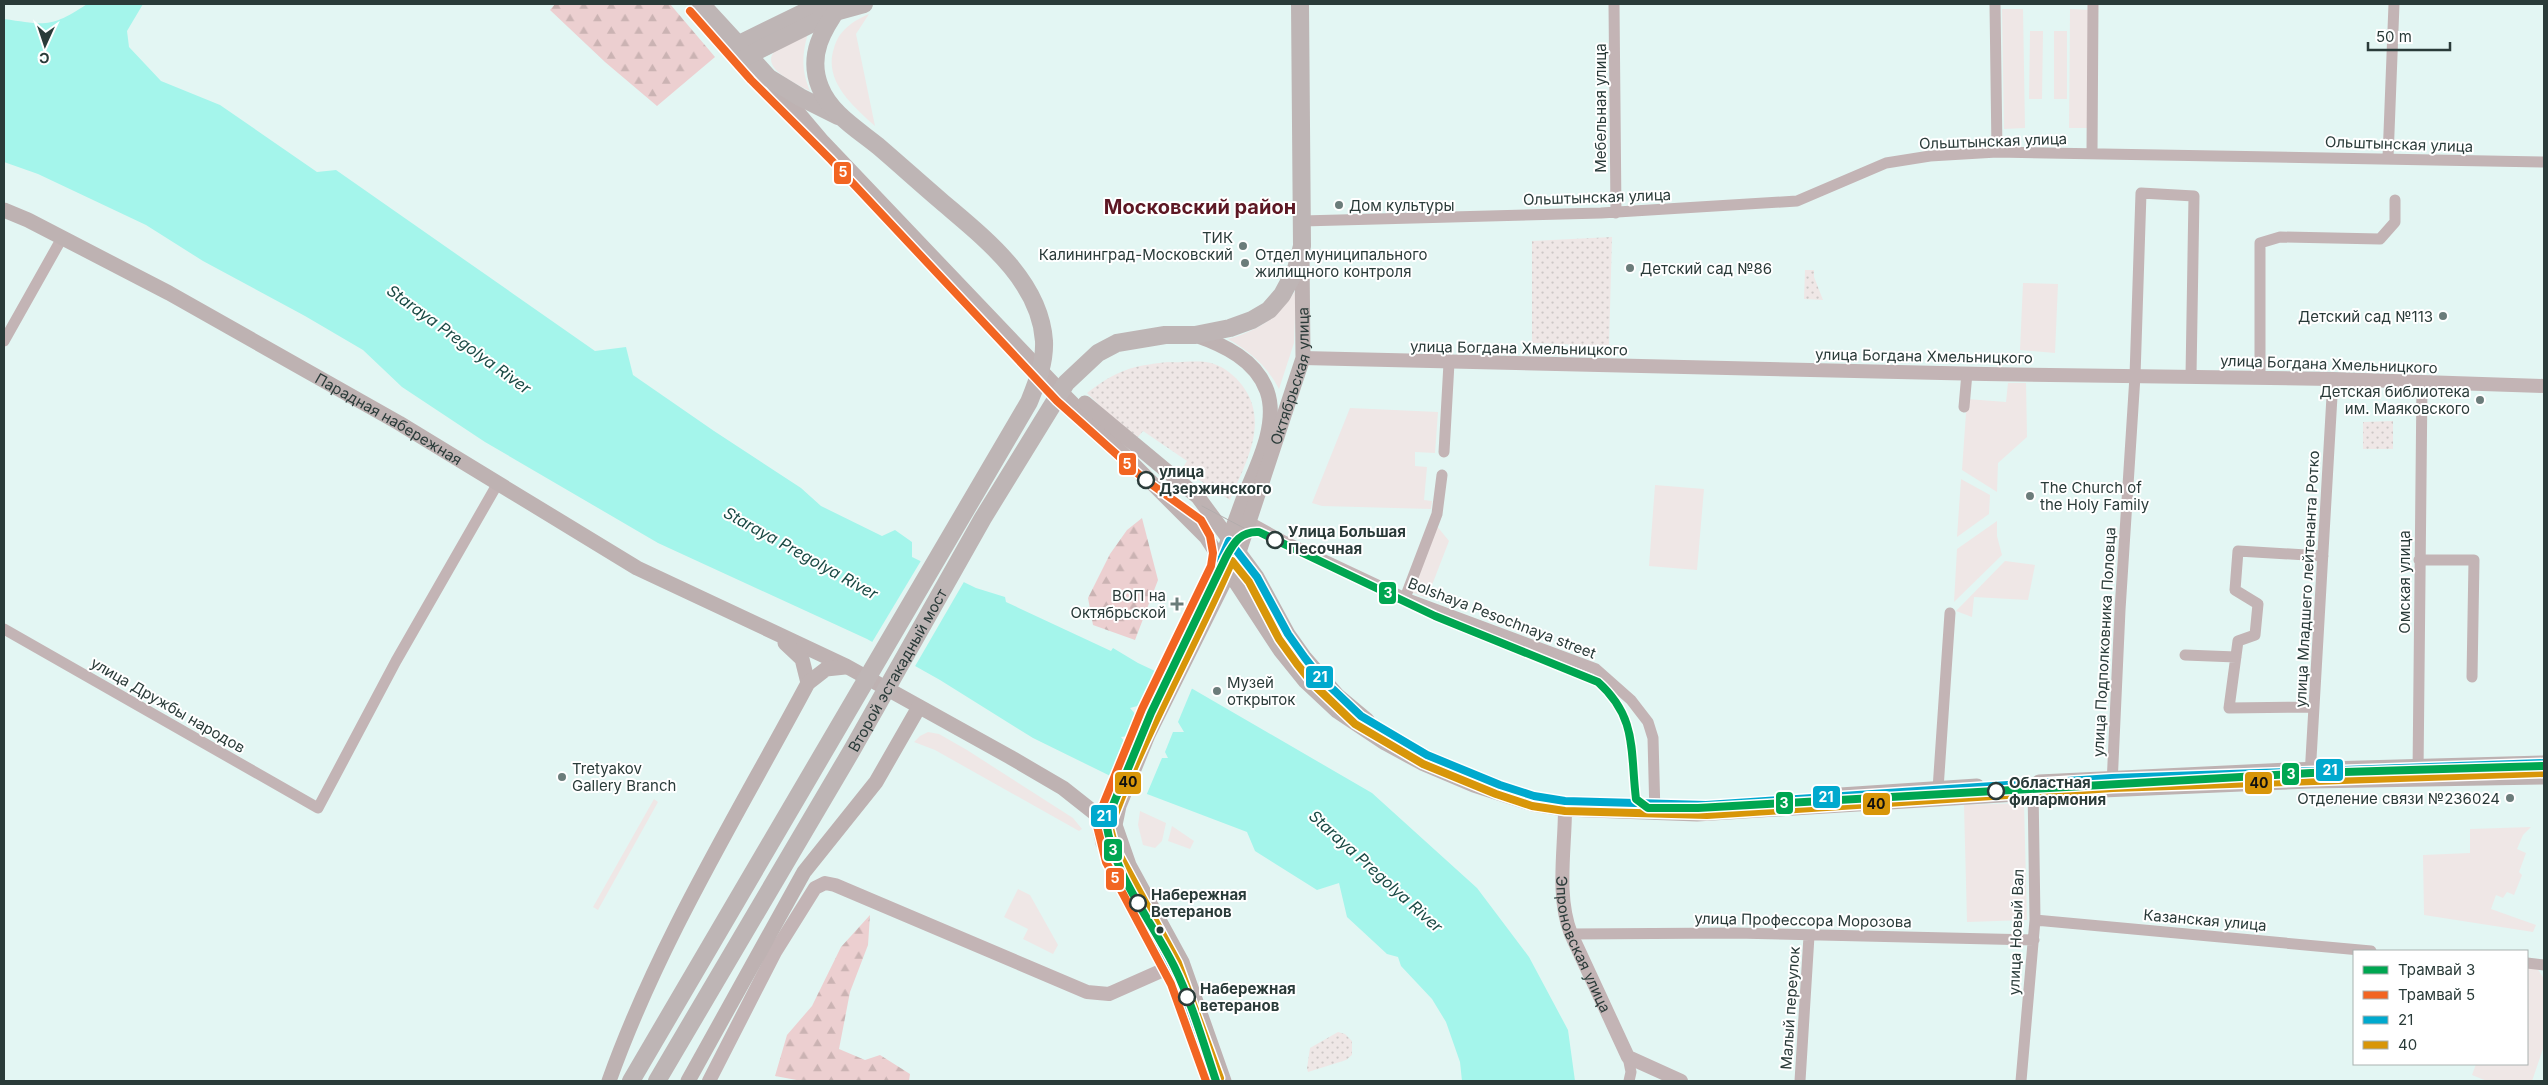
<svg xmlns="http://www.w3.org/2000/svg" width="2548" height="1085" viewBox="0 0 2548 1085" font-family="Inter,sans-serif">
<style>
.green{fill:#efe7e6}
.forest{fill:url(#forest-firs)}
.park{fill:url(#park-dots)}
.water{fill:#a4f5eb}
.pier{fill:#e3f6f3}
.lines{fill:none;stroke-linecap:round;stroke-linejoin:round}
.minor{stroke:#c3b4b5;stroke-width:11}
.tertiary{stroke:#c3b4b5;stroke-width:14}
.secondary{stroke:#beb2b2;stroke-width:15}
.primary{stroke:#beb5b5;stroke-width:18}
.tram{stroke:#b3adad;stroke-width:1}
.bus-1-casing{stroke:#fff;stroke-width:11}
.bus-2-casing{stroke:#fff;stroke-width:11}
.bus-1{stroke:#00a9ce;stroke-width:8}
.bus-2{stroke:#d89609;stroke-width:8}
.tram-1-casing{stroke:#fff;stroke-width:11}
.tram-2-casing{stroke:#fff;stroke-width:11}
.tram-1{stroke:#00a651;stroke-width:8}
.tram-2{stroke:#f26522;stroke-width:8}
.poi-dot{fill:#6b7c7a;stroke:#fff;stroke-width:2}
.stop-dot{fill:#fff;stroke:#2a3b39;stroke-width:2.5}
.bus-dot{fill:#2a3b39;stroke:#fff;stroke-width:2}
.labels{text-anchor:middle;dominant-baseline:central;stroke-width:4;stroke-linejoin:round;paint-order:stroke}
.street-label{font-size:15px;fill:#2a3b39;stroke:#fff}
.poi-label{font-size:15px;fill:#2a3b39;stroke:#fff;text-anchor:start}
.stop-label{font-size:15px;font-weight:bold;fill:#2a3b39;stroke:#fff;text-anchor:start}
.water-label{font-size:16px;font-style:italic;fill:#1a4a45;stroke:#fff}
.district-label{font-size:20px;font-weight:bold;fill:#5d1824;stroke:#fff}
.line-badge{stroke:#fff;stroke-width:2}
.badge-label{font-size:14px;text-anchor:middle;font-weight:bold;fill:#fff}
.pale-badge-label{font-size:14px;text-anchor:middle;font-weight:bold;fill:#111}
</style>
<defs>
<pattern id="forest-firs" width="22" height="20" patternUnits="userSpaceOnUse" patternTransform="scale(1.25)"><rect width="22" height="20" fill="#eccfd0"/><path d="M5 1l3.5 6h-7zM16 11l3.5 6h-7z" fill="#cbb3b3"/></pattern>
<pattern id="park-dots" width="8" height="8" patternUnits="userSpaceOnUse" patternTransform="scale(1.25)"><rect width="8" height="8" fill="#efe7e6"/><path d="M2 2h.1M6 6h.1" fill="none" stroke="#cdc7c6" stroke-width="1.8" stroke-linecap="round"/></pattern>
</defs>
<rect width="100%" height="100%" fill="#e3f6f3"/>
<path class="green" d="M2002,9h21l2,119 -21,1z
M2070,9l20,1 -1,118h-20z
M869,14l-13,20 19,92c-22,-20 -52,-45 -41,-78 5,-18 19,-27 35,-34z
M2030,31h13l-1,68h-13z
M2054,31h13v68h-13z
M808,33c-6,21 -7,37 2,58 -11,-6 -50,-22 -36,-39 6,-6 26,-15 34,-19z
M2023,283l35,1 -3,69 -35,-3z
M1296,290l-2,53 -15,46c-13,-24 -28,-37 -51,-50 33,-10 48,-20 68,-49z
M2008,383h18l1,54 -29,26 -1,29 -35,-22 5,-71 39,3z
M1350,408l88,4 -3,41 -20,-1v14l12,1 -3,33 8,1 -1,8 -109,-3 -10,-3z
M1961,479l29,16 -1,19 -32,23z
M1655,485l49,4 -7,81 -48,-4z
M1997,521v15l5,19 -48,47 3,-53z
M1436,525l13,16 -22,57 -16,-6z
M2005,561l30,4 -7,35 -54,-3 -2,20 -16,-6z
M928,732l11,2 28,16 106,68 9,11 -3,2 -144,-81 -21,-8 6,-6z
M654,799l4,3 -60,108 -5,-3z
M2024,803l3,117 -60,2 -3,-117z
M1140,811l26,12 -4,18 -7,7 -12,-3 -5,-20z
M1172,826l22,15 -4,8 -22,-8z
M2531,827l-8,8 -6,14 9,4 -7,19 3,3 -8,20 -7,-3 -4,6 -7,-3 -5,14 45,16 -3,7 -109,-17 -1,-60 47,-2v-24z
M1018,889l12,6 28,50 -5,9 -30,-15 5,-10 -24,-12z
M2527,967l10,1 7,11v67l-12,35h-45l-15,-6 4,-11h51z"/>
<path class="forest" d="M555,4h115l45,53 -58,49 -52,-44 -55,-52z
M1142,518l16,62 -23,60 -42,-15 -5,-27 22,-44 17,-24z
M870,915l-2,30 -18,47 -11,57 26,11 15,-5 30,19 -1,7h-107l-27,-5 12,-41 25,-29 29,-59z"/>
<path class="park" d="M1612,237l-3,109 -77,-3v-102z
M1805,270h9v7l9,23 -19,-1z
M1168,362c14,1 34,-3 46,2 10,3 21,12 28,21 28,37 4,77 -12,115l-48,-31 5,-8 -44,-30 -5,6 -26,-19 -25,-25c30,-23 44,-27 81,-31z
M2393,421v28h-30v-27z
M1338,1032l7,2 7,7v14l-6,5 -38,12 -1,-4 3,-20z"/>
<path class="water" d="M87,4h56l-16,27 2,16 32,34 59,24 97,67 19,-2 259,181 31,-4 7,28 81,56 87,57 20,18 61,30 13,-6 17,12v15l64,31 29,9 1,5 105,49 2,-3 25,15 53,25 181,105 105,95 52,69 39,73 7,51h-113l-2,-19 -14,-40 -14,-23 -31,-33 -3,-9 -11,-3 -40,-37 -8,-34 -22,7 -62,-39 -8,-19 -100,-38 -114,-56 -93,-58 -73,-41 -209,-96 -173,-101 -83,-55 -39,-37 -58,-34 -102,-55 -57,-36 -108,-51 -34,-12v-143c42,6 47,9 83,-15z"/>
<path class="pier" d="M922,559l43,21 -51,88 -43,-24z
M1157,669l36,17 -15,36 6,10h-11l-8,20 3,6h-6l-16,38 -37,-19 16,-35 -4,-5 7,-1 9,-20 -7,-8 11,-3z"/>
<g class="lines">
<path class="minor" d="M1614,4l2,209
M1995,4l2,148
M2092,153l1,-149
M2388,158l6,-154
M1302,221l299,-8 196,-12 89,-38 44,-7 67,-4 547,10
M4,341l58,-103
M2260,377v-134l20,-6 100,2 15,-17v-22
M1964,407l3,-34
M1444,452l5,-89
M1248,521l36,20 121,57 191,71 35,31 17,22 5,16 2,76
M2419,560h55l-2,117
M1405,598l32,-84 5,-39
M4,629l314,179 78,-147 102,-178
M2185,655l51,2
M2314,707l-85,1 9,-67 17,-6 3,-31 -23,-14 3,-39 85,5
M2418,774l4,-391
M2310,776l23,-397
M2112,785l8,-175 15,-234 6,-183 53,3 -3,180
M1938,789l12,-176
M2035,920l336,31
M1571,934l164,-1 299,7
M2527,963l17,2
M1628,1057l3,15 -2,9
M1800,1081l9,-145
M2021,1081l14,-161 -2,-133"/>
<g class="tertiary">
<path d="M1303,358l682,16 348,5 211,7"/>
<path id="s1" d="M1565,809c0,40 -9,87 6,125l57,123 53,24"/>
<path d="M709,1081l66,-129 40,-64 10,-5 10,2 252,107 22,2 70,-31"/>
</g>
<g class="secondary">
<path d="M773,83l50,59 241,253 142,142 74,113 25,31 32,30 48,32 37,20 52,22 59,19 32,5 132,5 336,-21 277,-12 234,-4"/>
<path id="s2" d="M4,210l24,10 141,73 230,130 238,145 209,98 164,91 53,31 43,34 9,3"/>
<path d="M1085,403l113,94 59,80 31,57 17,24 32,37 30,25"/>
<path d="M785,643l17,16 6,24"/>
<path d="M1153,702c17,-37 37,-72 54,-109 14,-31 25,-64 37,-96 12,-30 35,-72 23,-106 -11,-31 -43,-46 -72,-56"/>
<path d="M1118,781l-16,38 -2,9 3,15 22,45 44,80 42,113"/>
<path d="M2039,782l250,-12 255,-7"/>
<path d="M1825,796l152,-10"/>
<path d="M609,1081c50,-140 129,-267 199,-398l18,-14 19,-2"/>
<path d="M688,1081l116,-209 72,-90 43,-75"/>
<path id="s3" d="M1224,1081l-42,-119 -53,-97 -14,-40 4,-19 29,-71 91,-183 64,-194 -1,-103"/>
</g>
<g class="primary">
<path d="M701,4l68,74 31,19 38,19"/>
<path d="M737,45l84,-41"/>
<path d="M747,56l88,-44 29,-8"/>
<path d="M631,1081l398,-679c8,-20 16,-39 15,-61 -4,-61 -61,-104 -103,-140 -21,-18 -42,-37 -63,-55 -21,-17 -48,-33 -58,-59 -13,-32 3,-58 21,-83"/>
<path id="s4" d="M657,1081l195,-331 131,-232 83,-135 32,-30 19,-10 48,-8h30l35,-7 22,-8 17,-10 13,-15 14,-26 6,-23 -2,-242"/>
</g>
<path class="tram" d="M1202,506l57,30"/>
<defs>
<path id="bus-1" d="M1211,1081l-42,-113 -63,-117 -6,-23 9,-26 55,-124 42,-83 23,-54 28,36 31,57 17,24 15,19 41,39 66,39 73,30 34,11 31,5 141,4 406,-27 432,-15"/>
<path id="bus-2" d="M1220,1078l-42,-115 -63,-116 -5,-19c33,-92 83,-177 122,-267l17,21 30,57 18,25 16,20 42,40 68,40 73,30 36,12 33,5 142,4 406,-27 431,-15"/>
</defs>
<use href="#bus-1" class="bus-1-casing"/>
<use href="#bus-2" class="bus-2-casing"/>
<use href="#bus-1" class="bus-1"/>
<use href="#bus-2" class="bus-2"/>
<defs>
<path id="tram-1" d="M1216,1081c-13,-39 -24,-78 -42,-115 -24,-48 -60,-90 -68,-144l45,-109 75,-156c8,-15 15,-26 33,-25l176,84 163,66c40,36 32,69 38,117l12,9h50l613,-35 233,-7"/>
<path id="tram-2" d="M690,11l61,69 80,80 226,241 87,78 57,41 9,16 3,17 -2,13 -69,143 -46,113 10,40 65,122 35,97"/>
</defs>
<use href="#tram-1" class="tram-1-casing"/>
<use href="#tram-2" class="tram-2-casing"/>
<use href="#tram-1" class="tram-1"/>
<use href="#tram-2" class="tram-2"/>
</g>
<g class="poi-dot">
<circle cx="1339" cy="205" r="5"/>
<circle cx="1243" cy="246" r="5"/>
<circle cx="1245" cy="263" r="5"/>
<circle cx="1630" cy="268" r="5"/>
<circle cx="2443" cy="316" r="5"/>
<circle cx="2480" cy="400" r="5"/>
<circle cx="2030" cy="496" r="5"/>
<path d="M1174.5 596.5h5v5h5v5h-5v5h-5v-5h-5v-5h5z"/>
<circle cx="1217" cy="691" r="5"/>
<circle cx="562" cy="777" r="5"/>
<circle cx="2510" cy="798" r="5"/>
</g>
<g class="stop-dot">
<circle cx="1146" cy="480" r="8"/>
<circle cx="1275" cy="540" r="8"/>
<circle cx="1996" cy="791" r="8"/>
<circle cx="1138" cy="903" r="8"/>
<circle cx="1187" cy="997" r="8"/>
</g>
<circle class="bus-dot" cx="1160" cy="930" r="4.5"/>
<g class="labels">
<g class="street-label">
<text transform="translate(1600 108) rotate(-90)">Мебельная улица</text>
<text transform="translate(1993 141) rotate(-2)">Ольштынская улица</text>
<text transform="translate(2399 144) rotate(2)">Ольштынская улица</text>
<text transform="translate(1597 197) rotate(-2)">Ольштынская улица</text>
<text transform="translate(1519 348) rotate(1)">улица Богдана Хмельницкого</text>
<text transform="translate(1924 356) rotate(1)">улица Богдана Хмельницкого</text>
<text transform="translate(2329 364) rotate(2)">улица Богдана Хмельницкого</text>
<text stroke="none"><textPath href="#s3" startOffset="764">Октябрьская улица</textPath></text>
<text stroke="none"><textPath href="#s2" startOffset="438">Парадная набережная</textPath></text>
<text transform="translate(2307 579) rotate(-87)">улица Младшего лейтенанта Ротко</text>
<text transform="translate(2404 582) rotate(-90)">Омская улица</text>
<text transform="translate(1502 618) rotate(21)">Bolshaya Pesochnaya street</text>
<text transform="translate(2104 642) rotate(-87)">улица Подполковника Половца</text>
<text stroke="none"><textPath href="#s4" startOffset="476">Второй эстакадный мост</textPath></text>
<text transform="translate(168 705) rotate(30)">улица Дружбы народов</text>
<text transform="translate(1803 920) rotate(1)">улица Профессора Морозова</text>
<text transform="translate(2205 920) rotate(5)">Казанская улица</text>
<text transform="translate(2016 932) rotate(-88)">улица Новый Вал</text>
<text stroke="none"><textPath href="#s1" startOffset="139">Эпроновская улица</textPath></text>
<text transform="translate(1790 1008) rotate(-86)">Малый переулок</text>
</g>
<g class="poi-label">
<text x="1349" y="205">Дом культуры</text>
<text x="1233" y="237" text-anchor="end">ТИК<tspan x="1233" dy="17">Калининград-Московский</tspan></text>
<text x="1255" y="254">Отдел муниципального<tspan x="1255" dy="17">жилищного контроля</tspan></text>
<text x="1640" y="268">Детский сад №86</text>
<text x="2433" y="316" text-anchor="end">Детский сад №113</text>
<text x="2470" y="391" text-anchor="end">Детская библиотека<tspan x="2470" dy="17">им. Маяковского</tspan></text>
<text x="2040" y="487">The Church of<tspan x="2040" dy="17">the Holy Family</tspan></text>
<text x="1166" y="595" text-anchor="end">ВОП на<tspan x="1166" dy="17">Октябрьской</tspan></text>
<text x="1227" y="682">Музей<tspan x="1227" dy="17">открыток</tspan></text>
<text x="572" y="768">Tretyakov<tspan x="572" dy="17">Gallery Branch</tspan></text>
<text x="2500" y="798" text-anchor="end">Отделение связи №236024</text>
</g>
<g class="stop-label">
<text x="1159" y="471">улица<tspan x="1159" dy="17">Дзержинского</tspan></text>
<text x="1288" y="531">Улица Большая<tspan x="1288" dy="17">Песочная</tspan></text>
<text x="2009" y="782">Областная<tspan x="2009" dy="17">филармония</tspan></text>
<text x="1151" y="894">Набережная<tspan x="1151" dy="17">Ветеранов</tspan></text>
<text x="1200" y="988">Набережная<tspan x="1200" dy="17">ветеранов</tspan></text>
</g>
<g class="water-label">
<text transform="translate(459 339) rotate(36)">Staraya Pregolya River</text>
<text transform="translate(801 553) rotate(29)">Staraya Pregolya River</text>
<text transform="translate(1376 871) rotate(42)">Staraya Pregolya River</text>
</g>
<g class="district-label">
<text x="1200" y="207">Московский район</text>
</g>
</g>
<g class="line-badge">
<rect x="833" y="161" width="19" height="24" rx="5" fill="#f26522"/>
<rect x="1118" y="452" width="19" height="24" rx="5" fill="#f26522"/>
<rect x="1378" y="581" width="19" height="24" rx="5" fill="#00a651"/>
<rect x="1305" y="665" width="29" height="24" rx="5" fill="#00a9ce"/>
<rect x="2315" y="758" width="29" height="24" rx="5" fill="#00a9ce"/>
<rect x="2281" y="762" width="19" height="24" rx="5" fill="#00a651"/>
<rect x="1114" y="771" width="28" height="24" rx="5" fill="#d89609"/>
<rect x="2244" y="771" width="29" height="24" rx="5" fill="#d89609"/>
<rect x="1812" y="785" width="29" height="24" rx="5" fill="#00a9ce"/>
<rect x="1775" y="791" width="19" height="24" rx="5" fill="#00a651"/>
<rect x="1862" y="792" width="29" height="24" rx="5" fill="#d89609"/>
<rect x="1090" y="804" width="28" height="24" rx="5" fill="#00a9ce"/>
<rect x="1103" y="838" width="20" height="24" rx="5" fill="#00a651"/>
<rect x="1105" y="867" width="20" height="24" rx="5" fill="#f26522"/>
</g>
<g class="badge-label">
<text x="843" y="177">5</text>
<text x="1127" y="469">5</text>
<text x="1388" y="598">3</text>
<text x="1320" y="682">21</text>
<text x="2330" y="775">21</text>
<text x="2291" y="779">3</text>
<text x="1826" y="802">21</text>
<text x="1784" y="808">3</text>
<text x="1104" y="821">21</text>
<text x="1113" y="855">3</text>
<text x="1115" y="883">5</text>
</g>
<g class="pale-badge-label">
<text x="1128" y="787">40</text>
<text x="2259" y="788">40</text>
<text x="1876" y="809">40</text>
</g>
<rect width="2548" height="1085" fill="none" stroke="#2a3b39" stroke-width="10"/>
<rect x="2353" y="950" width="175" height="115" fill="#ffffff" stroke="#aab1b0"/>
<rect x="2363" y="966" width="25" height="8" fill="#00a651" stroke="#aab1b0"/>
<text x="2398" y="975" font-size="15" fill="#2a3b39">Трамвай 3</text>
<rect x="2363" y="991" width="25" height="8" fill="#f26522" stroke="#aab1b0"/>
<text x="2398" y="1000" font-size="15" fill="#2a3b39">Трамвай 5</text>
<rect x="2363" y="1016" width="25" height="8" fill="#00a9ce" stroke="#aab1b0"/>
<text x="2398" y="1025" font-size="15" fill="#2a3b39">21</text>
<rect x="2363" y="1041" width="25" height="8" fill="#d89609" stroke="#aab1b0"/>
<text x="2398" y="1050" font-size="15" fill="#2a3b39">40</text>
<g transform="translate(45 45) rotate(183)" stroke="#ffffff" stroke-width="4" paint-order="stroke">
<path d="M0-4L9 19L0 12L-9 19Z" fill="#2a3b39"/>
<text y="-8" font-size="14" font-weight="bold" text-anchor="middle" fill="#2a3b39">С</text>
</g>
<path d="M2368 42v8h82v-8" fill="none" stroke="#2a3b39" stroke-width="2.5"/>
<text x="2376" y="42" font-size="15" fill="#2a3b39" stroke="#ffffff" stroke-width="4" paint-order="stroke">50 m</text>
</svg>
